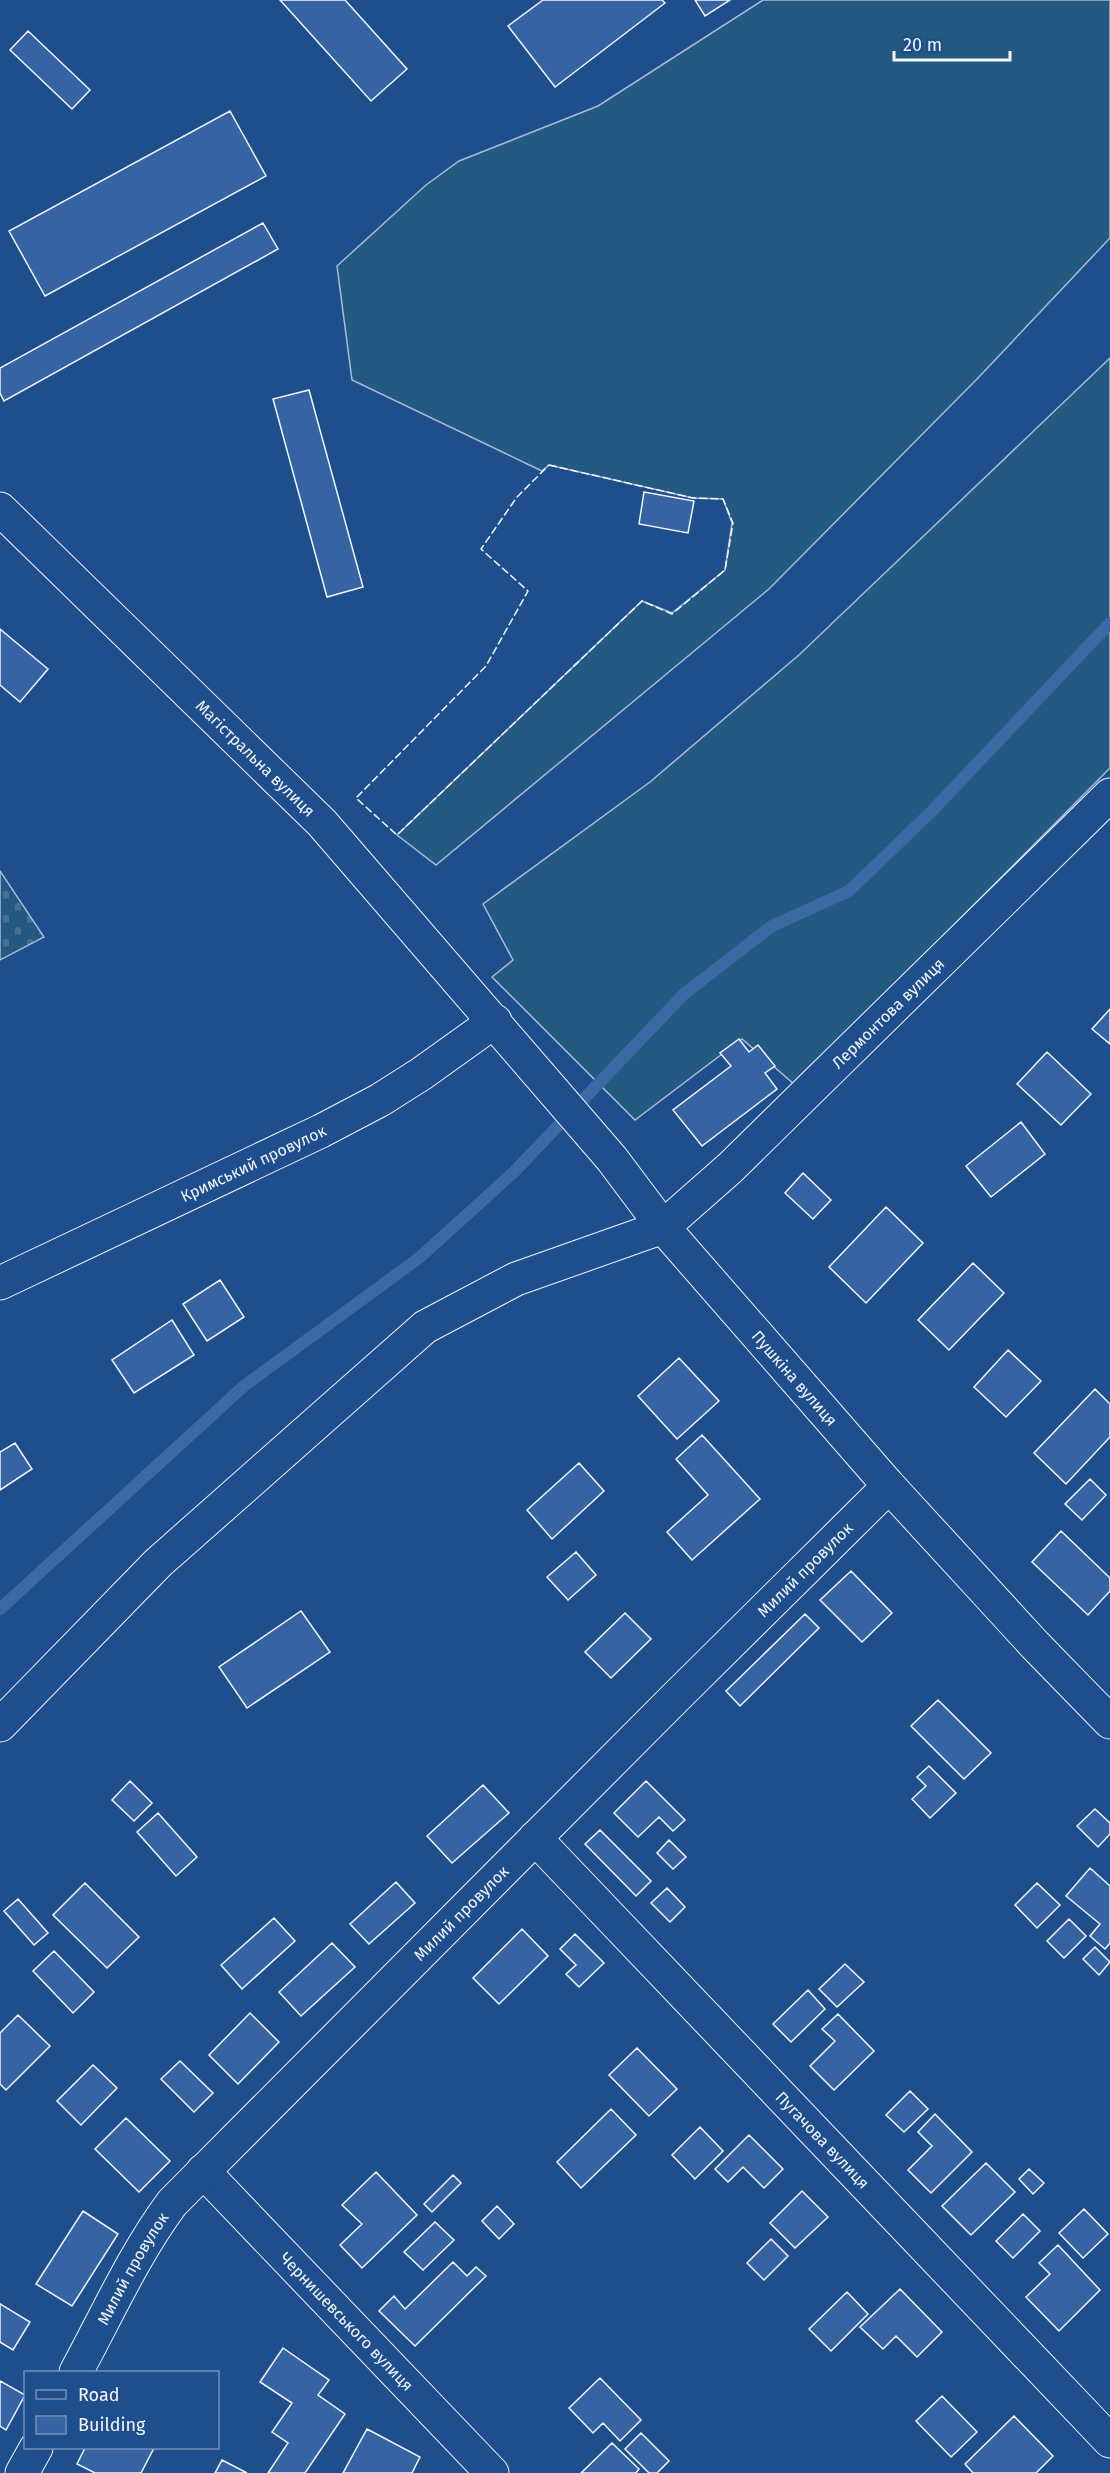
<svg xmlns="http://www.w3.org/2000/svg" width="1110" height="2473" viewBox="0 0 1110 2473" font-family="'Fira Sans',sans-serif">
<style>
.grass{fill:#245a82;stroke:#a8bbd7;stroke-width:1.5}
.cemetery{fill:url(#cemetery-stones);stroke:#a8bbd7;stroke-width:1.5}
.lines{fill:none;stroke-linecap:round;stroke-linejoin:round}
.stream{stroke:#3b69a3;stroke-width:12}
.building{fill:#3563a3;stroke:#f2f6ff;stroke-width:1.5}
.street-casing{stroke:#f2f6ff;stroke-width:35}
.secondary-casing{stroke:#f2f6ff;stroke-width:35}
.street{stroke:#1f4e8c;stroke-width:33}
.secondary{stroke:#1f4e8c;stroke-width:33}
.fence{stroke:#f2f6ff;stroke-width:1.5;stroke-dasharray:8 3;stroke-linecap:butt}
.labels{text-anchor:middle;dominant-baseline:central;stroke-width:4.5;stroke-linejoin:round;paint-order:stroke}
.street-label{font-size:16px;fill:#f2f6ff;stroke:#1f4e8c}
</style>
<defs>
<pattern id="cemetery-stones" width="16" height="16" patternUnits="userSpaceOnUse" patternTransform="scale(1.5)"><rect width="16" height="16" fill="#245a82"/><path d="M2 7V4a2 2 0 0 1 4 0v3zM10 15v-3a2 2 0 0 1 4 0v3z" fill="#447295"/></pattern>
</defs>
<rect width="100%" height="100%" fill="#1f4e8c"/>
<path class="grass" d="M763,0h347v238l-132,140 -209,211 -333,276 -39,-30 245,-234 30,12 53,-43 7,-47 -9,-24 -30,-1 -144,-33 -7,6 -190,-91 -15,-114 89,-81 33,-24 139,-55z
M1110,358v410l-315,317 -53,-46 -107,81 -143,-143 21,-17 -30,-56 167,-122 150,-128z"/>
<path class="cemetery" d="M0,871l44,66 -44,23z"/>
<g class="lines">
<path class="stream" d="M0,1609l244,-223 175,-128 95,-86 170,-178 88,-68 77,-35 83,-80 178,-188"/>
</g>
<path class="building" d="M280,0h65l62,69 -36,32z
M543,0h119l3,3 -110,84 -47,-61z
M695,0h35l-25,16z
M28,31l62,59 -18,19 -62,-59z
M230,111l36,65 -221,120 -36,-65z
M263,223l15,26 -274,152 -4,-8v-25z
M309,390l54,197 -36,10 -54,-198z
M644,492l50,9 -6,32 -49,-9z
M0,629l48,40 -28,33 -20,-17z
M1110,1009v35l-18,-15z
M739,1039l10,13 9,-7 17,21 -10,7 12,16 -75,57 -29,-36 58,-44 -11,-13z
M1047,1052l44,42 -30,31 -44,-41z
M1021,1122l24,32 -54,43 -25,-31z
M803,1173l28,27 -18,19 -28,-26z
M886,1207l37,36 -57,60 -37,-36z
M973,1263l31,30 -55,57 -31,-30z
M220,1280l24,37 -37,24 -24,-37z
M172,1320l22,35 -60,38 -22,-33z
M1008,1350l33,31 -35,36 -32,-30z
M679,1358l40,43 -42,38 -39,-43z
M1095,1389l15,15v33l-44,47 -32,-31z
M702,1435l58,64 -68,61 -25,-28 41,-37 -32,-36z
M15,1443l17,26 -32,21v-38z
M579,1463l25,28 -52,48 -25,-29z
M1090,1479l16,16 -24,25 -17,-16z
M1061,1531l49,47v13l-22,24 -56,-53z
M576,1552l20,23 -28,25 -21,-23z
M851,1571l41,42 -30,29 -42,-42z
M301,1611l29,41 -83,56 -28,-41z
M625,1613l26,26 -40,39 -26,-26z
M805,1614l14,14 -79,78 -14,-15z
M938,1700l53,53 -27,26 -53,-53z
M929,1766l27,27 -26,25 -18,-19 14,-13 -9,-9z
M130,1781l22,22 -18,18 -22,-21z
M646,1781l39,39 -12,11 -14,-14 -21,20 -24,-24z
M483,1785l26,28 -57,50 -25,-27z
M1095,1809l15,14v11l-12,13 -21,-21z
M158,1813l39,44 -21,19 -39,-44z
M600,1830l51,51 -15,15 -51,-52z
M669,1840l17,17 -13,12 -16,-16z
M1090,1868l20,18v57l-5,6 -15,-13 10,-12 -34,-28z
M396,1882l19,21 -46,41 -19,-20z
M85,1883l54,54 -32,31 -54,-53z
M1037,1883l23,22 -23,23 -22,-23z
M667,1888l18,19 -15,15 -19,-19z
M18,1899l30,34 -14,12 -30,-34z
M274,1918l21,23 -53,48 -21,-24z
M1069,1919l17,17 -22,22 -17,-17z
M522,1929l26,27 -49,48 -26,-26z
M575,1934l29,29 -25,24 -13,-13 10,-9 -16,-16z
M332,1943l23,24 -54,49 -22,-24z
M1095,1947l15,15 -11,13 -16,-16z
M54,1951l40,41 -21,21 -40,-42z
M845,1964l19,18 -27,25 -18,-18z
M808,1990l17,19 -34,33 -18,-18z
M250,2013l29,29 -41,42 -29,-29z
M838,2014l36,37 -40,39 -24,-24 25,-25 -13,-12z
M18,2015l32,31 -44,44 -6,-6v-51z
M637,2048l40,41 -28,27 -40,-41z
M180,2061l33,32 -19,19 -33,-33z
M93,2065l24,23 -36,37 -24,-24z
M910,2091l18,18 -24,23 -18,-17z
M611,2109l25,26 -55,53 -24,-26z
M935,2114l37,38 -41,41 -23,-23 24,-24 -14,-14z
M126,2118l44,43 -31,31 -44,-43z
M700,2127l23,24 -28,28 -23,-24z
M749,2135l34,34 -19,19 -21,-21 -15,15 -13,-13z
M986,2163l29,29 -44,43 -29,-29z
M1029,2169l15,14 -11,11 -14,-15z
M376,2172l41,43 -55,53 -22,-23 22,-21 -20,-19z
M453,2175l8,8 -29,29 -8,-8z
M802,2191l26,26 -33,31 -25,-25z
M497,2206l17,18 -15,15 -17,-18z
M1084,2209l24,25 -25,24 -24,-25z
M83,2211l35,23 -46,72 -36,-22z
M1023,2214l17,17 -27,27 -17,-17z
M435,2222l19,18 -31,30 -19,-18z
M771,2239l17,17 -24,24 -17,-17z
M1058,2245l42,45 -41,41 -33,-34 24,-23 -11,-11z
M453,2262l14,14 9,-9 10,9 -71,70 -36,-35 15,-15 11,13z
M900,2289l42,43 -25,25 -21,-21 -13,13 -23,-22z
M847,2292l21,22 -37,37 -22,-22z
M0,2304l30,18 -17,28 -13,-8z
M283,2348l46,32 -11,15 27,19 -40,59h-37l20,-30 -16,-11 20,-29 -32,-21z
M600,2378l41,42 -21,21 -17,-18 -10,10 -24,-25z
M0,2381l25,14 -19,35 -6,-4z
M942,2396l35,36 -26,25 -35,-36z
M1014,2416l39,40 -17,17h-63l-8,-9z
M367,2429l53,28 -8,16h-69z
M641,2433l28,28 -12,12h-8l-24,-24z
M612,2443l27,26 -3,4h-55z
M85,2448h69l-13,25h-46l-18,-9z
M222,2460l25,13h-32z"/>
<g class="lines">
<defs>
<g id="street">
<path id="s1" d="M0,1725l158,-162 267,-236 91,-48 147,-52 67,-59 380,-373"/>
<path id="s2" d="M535,1838l575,603"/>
<path id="s3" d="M203,2171l289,302"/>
<path id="s4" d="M76,2372c31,-57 57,-116 96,-169l503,-505 214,-212"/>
<path d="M22,2473l14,-25"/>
</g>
<g id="secondary">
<path id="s5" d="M0,509l322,314 290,336 51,68 226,259 146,159 75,77"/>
<path id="s6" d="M0,1283l321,-152 59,-31 41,-26 74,-53"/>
</g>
</defs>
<use href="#street" class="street-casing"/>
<use href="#secondary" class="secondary-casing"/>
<use href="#street" class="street"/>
<use href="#secondary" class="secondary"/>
<path class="fence" d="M549,465l144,33 30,1 10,24 -8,47 -53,44 -30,-13 -245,234 -41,-37 130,-132 42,-75 -47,-42 36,-52z"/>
</g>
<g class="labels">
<g class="street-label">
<text stroke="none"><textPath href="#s5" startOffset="357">Магістральна вулиця</textPath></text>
<text stroke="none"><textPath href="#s1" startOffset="1152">Лермонтова вулиця</textPath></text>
<text stroke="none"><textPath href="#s6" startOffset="280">Кримський провулок</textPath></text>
<text stroke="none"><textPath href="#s5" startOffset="1179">Пушкіна вулиця</textPath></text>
<text stroke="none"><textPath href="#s4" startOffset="1090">Милий провулок</textPath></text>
<text stroke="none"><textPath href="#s4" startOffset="604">Милий провулок</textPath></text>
<text stroke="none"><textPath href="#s2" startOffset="417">Пугачова вулиця</textPath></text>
<text stroke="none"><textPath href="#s4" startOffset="118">Милий провулок</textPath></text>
<text stroke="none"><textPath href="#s3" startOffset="208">Чернишевського вулиця</textPath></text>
</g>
</g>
<rect x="24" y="2371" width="195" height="78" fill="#1f4e8c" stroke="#7391ba" stroke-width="1.5"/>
<rect x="36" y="2390" width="30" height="9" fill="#1f4e8c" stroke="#7391ba" stroke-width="1.5"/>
<text x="78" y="2401" font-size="18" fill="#f2f6ff">Road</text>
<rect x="36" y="2416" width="30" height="18" fill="#3563a3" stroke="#7391ba" stroke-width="1.5"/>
<text x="78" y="2431" font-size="18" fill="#f2f6ff">Building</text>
<path d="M894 51v9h116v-9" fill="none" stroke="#f2f6ff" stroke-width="3"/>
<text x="903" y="51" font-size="18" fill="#f2f6ff" stroke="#1f4e8c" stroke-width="4.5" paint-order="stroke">20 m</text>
</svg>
